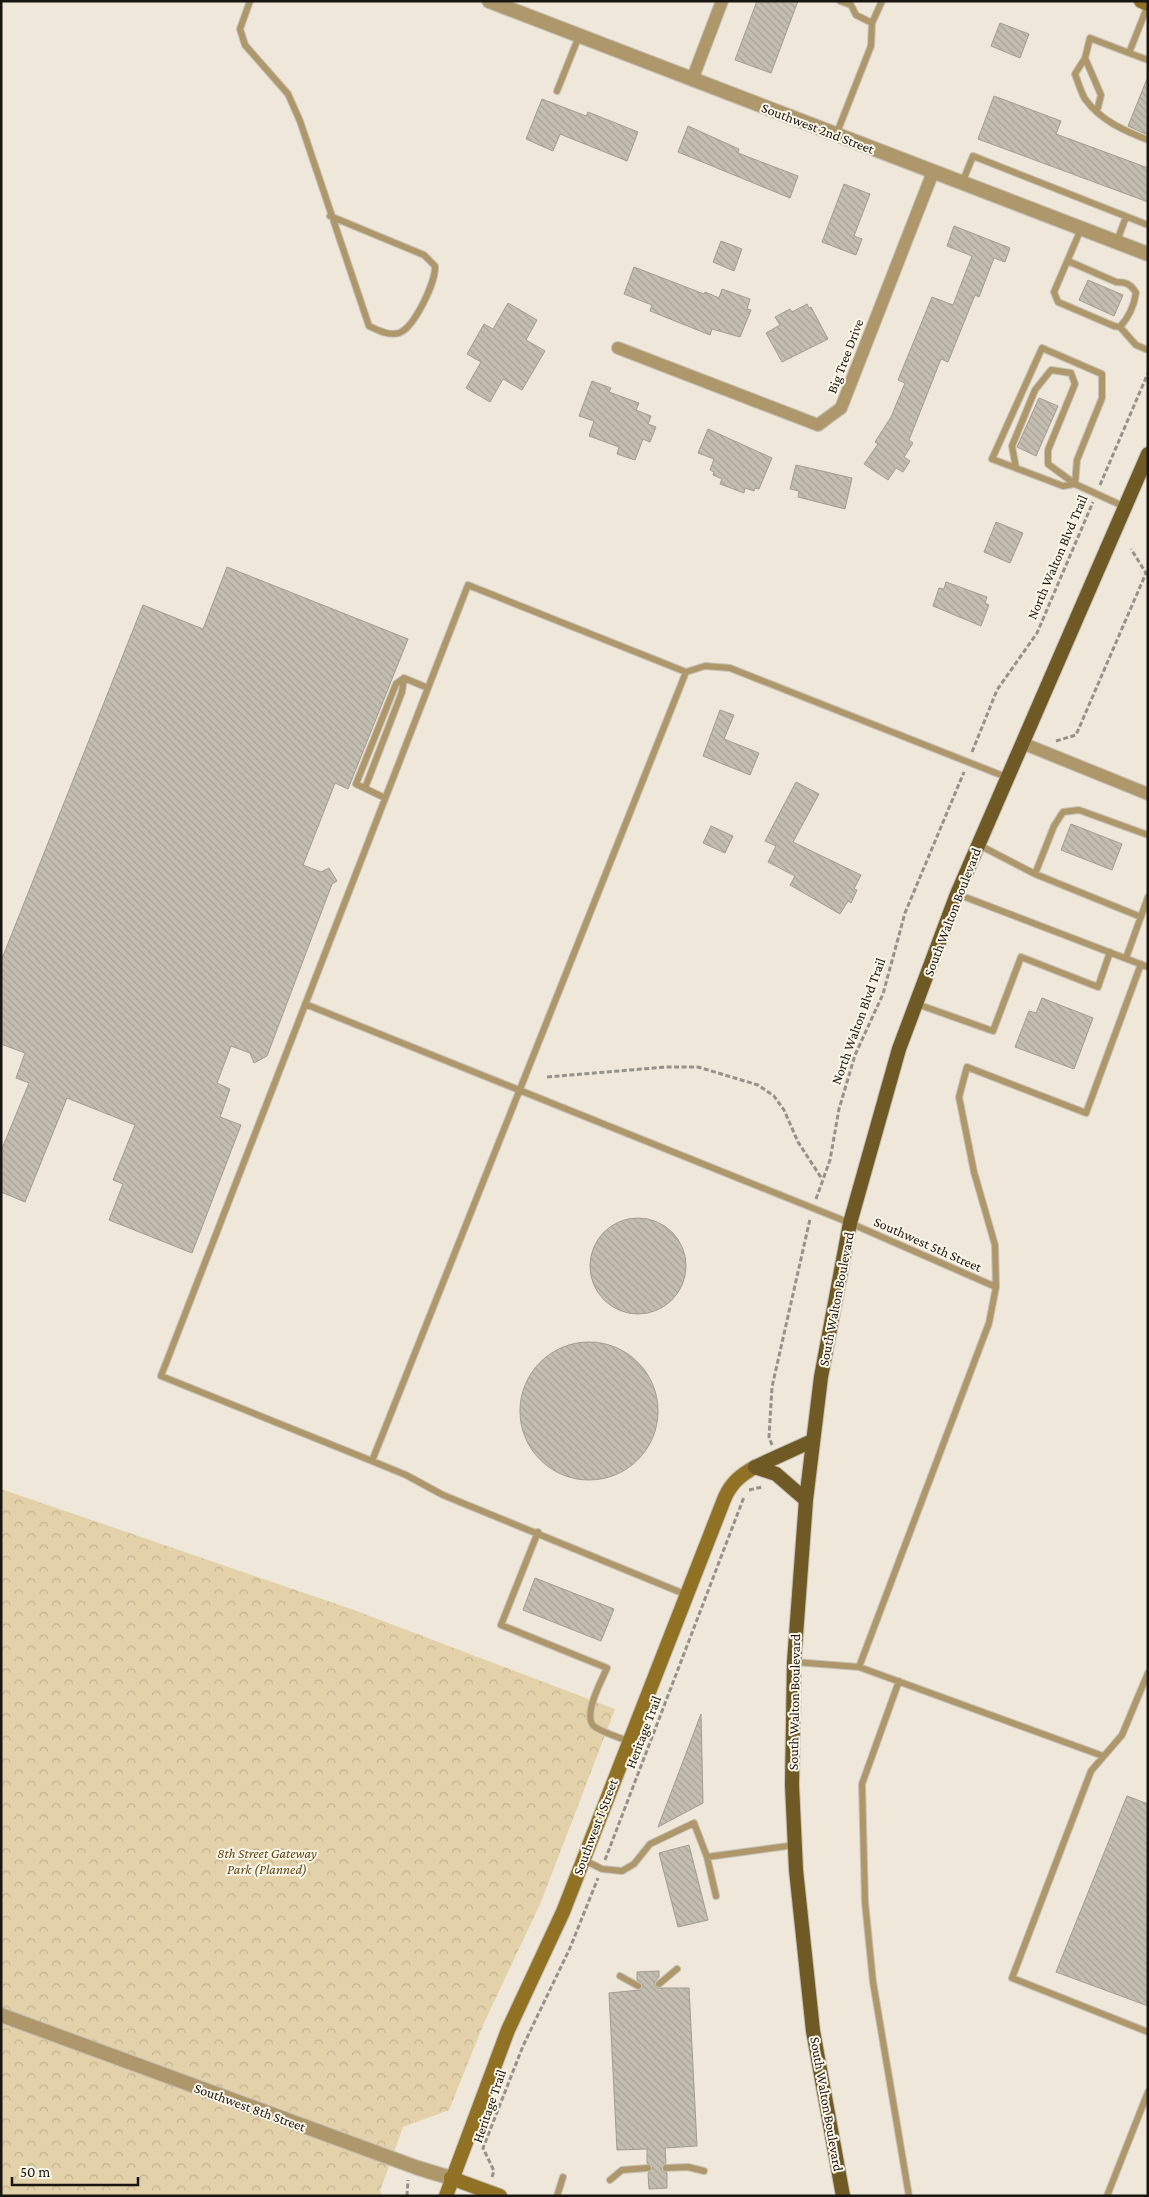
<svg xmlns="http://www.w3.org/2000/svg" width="1149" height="2197" viewBox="0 0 1149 2197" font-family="'Crimson Pro',serif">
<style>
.park{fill:url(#park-crowns)}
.building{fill:url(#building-back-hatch);stroke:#a29c90}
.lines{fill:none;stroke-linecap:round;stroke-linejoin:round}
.service-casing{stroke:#c7c1b6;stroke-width:8}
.minor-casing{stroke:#c7c1b6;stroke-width:14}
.tertiary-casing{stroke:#c7c1b6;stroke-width:16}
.secondary-casing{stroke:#c7c1b6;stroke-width:16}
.primary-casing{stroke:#c7c1b6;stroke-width:16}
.path{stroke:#979289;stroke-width:3;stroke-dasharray:5 2.5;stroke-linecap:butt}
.service{stroke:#ae986b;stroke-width:6}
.minor{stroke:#ae986b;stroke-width:12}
.tertiary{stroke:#ae986b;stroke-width:14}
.secondary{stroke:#917124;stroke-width:14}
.primary{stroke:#6f5925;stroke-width:14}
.labels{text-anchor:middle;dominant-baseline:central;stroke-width:4;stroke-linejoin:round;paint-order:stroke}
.street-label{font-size:14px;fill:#181611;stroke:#fbf5e7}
.park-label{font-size:14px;font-style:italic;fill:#5e4918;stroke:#fbf5e7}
</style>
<defs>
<pattern id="park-crowns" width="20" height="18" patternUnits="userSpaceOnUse" patternTransform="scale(1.25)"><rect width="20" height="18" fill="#e3d1aa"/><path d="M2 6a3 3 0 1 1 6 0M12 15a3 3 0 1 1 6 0" fill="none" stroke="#c2b391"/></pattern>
<pattern id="building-back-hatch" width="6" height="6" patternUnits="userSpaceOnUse" patternTransform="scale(1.25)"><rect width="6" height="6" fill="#c4beb1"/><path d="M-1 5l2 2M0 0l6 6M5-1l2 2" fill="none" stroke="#a8a397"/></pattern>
</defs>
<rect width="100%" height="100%" fill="#eee7da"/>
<path class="park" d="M1,1489l353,121 261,99 -74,193 -57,121 -35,87 -46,17 -23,64 3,5h-382z"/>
<path class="building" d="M757,1h41l-27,72 -36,-13z
M1000,23l29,11 -9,24 -29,-12z
M1147,79h1v56l-20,-9z
M994,96l67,25 -5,13 92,34v34l-170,-63z
M542,99l44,17 2,-4 50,20 -11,29 -67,-27 -7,17 -27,-12z
M688,126l51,23 -1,4 60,23 -8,22 -112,-46z
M844,184l26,10 -16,42 8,3 -6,16 -34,-13z
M954,226l56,22 -5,14 -11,-4 -15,39 -4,-2 -27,67 -7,-3 -32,81 4,3 -9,14 6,4 -7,11 -7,-4 -8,12 -24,-16 14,-20 -3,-2 16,-25 14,-34 -7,-3 34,-83 21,8 19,-49 -25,-10z
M721,241l21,8 -8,22 -21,-9z
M634,267l70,27 1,-2 14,6 3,-9 28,10 -3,10 4,1 -11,27 -28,-8 -2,6 -60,-24 2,-6 -28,-11z
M1088,280l35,15 -9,21 -35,-16z
M508,303l29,17 -11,20 19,11 -23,39 -19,-11 -13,23 -24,-14 15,-26 -14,-8 17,-30 9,5z
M807,304l2,4 2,-1 17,32 -46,23 -16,-29 14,-8 -5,-8 15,-8 2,3z
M592,381l19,7 -2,4 30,11 -3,7 15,6 -3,8 8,3 -6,15 -7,-3 -8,21 -18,-6 2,-7 -30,-11 5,-15 -15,-5z
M1039,398l19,8 -22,50 -19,-9z
M708,429l64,29 -13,31 -4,-1 -1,3 -9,-3 -1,5 -24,-9 2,-5 -9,-4 1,-3 -4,-2 4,-11 -16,-6z
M796,465l56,13 -7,31 -47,-12 1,-6 -9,-2z
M996,522l27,11 -13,30 -26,-11z
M227,567l181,72 -60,150 -13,-6 -32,82 18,7 8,-4 8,13 -5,3 -65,172 -13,7 -4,-10 -19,-7 -14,37 13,6 -10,28 21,8 -49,128 -83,-33 14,-36 -10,-4 22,-55 -68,-27 -42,104 -24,-10v-41l28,-68 -13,-5 9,-25 -24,-9v-83l142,-356 60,24z
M946,582l41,15 -2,6 4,2 -8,21 -48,-20 6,-18 5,1z
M720,710l14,5 -10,24 35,14 -9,22 -47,-19z
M796,782l23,12 -26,48 68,33 -7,14 3,1 -6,13 -3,-2 -8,13 -50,-29 5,-9 -27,-14 8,-16 -11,-5z
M1071,824l51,20 -10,26 -51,-20z
M711,826l22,10 -8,17 -22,-10z
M1042,998l51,20 -19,51 -59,-22 14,-36 7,2z
M590 1266a48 48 0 1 1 96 0a48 48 0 1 1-96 0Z
M520 1411a69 69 0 1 1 138 0a69 69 0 1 1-138 0Z
M535,1578l79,31 -13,32 -78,-31z
M701,1714l2,89 -45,24z
M1127,1796l21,8v202l-92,-34z
M689,1845l19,75 -30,7 -19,-74z
M659,1971v6l-5,6 3,5h32l8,158 -32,2 1,15 -5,6 6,4v15l-18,1 -1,-16 5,-5 -6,-5v-14l-30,1 -8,-157 31,-3 3,-5 -6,-5v-8z"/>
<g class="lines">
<defs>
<path id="service" d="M250,1l-10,28 5,16 43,49 12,27 69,205c9,4 19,10 30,7 15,-5 37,-51 36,-67l-11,-11 -94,-39
M840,1l11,4 5,10 16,8 10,-22
M1148,5l-19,48 19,7
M1129,53l-39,-15 -5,20 -10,16c3,8 6,18 10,25 16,22 40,32 63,41
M1085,58l16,37 -4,16
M557,91l22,-55
M836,135l35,-89 1,-23
M962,183l11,-27 175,69
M1117,241l9,-24
M1068,261l48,21c10,0 15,2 20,11 -2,13 -7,24 -16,34l-6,-1 -56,-24 -4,-10 27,-63
M1120,327l16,18 12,5
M1016,468l-4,-22 23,-56 16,-20 20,3 4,11 -27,66v14l27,20
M1075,484l-12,2 -71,-27 50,-111 60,26v24l-25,62 -2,24 50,23
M365,788l37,-96 2,-14
M385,798l-29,-14 40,-100 8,-6 24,10
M979,845l56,29 106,43
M1035,874l19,-48 9,-14 16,-2 69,25
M957,894l191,73
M1126,958l22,-61
M305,1004l545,219 146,64
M917,1004l76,27 28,-74 77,30 12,-35
M372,1461l314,-789
M538,1532l-37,93 106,43c-5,12 -26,49 -12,59 9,6 23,10 33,14
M687,1595l-244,-100 -37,-20 -34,-14 -211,-85 307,-791 218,87 19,-6 25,2 276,109
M794,1662l65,5 244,89
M859,1667l130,-344 7,-36 -1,-42 -21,-73 -15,-75 8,-30 119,46 55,-149
M1148,1673l-26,62 -31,36 -79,207 136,54
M899,1681l-37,103 3,118 8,80 36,214
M707,1857l9,39
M584,1860l18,9 20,2 12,-7 16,-20 44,-21 13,34 88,-12
M620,1976l18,10
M659,1984l18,-15
M666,2168l22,-1 16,4
M610,2180l12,-10 26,-2
M557,2196l6,-19
M1107,2196l41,-104"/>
<path id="minor" d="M692,80l30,-79
M618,348l200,77 23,-17 92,-236
M1022,743l126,51"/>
<path id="tertiary" d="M489,1l659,253
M1,2015l417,153 33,10"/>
<path id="secondary" d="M1141,1l7,3
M451,2178l49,18
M446,2196l62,-166 55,-118 162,-415c7,-15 16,-22 30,-30"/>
<path id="primary" d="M755,1467l57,-26
M755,1467l21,7 30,26
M843,2196l-30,-165 -17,-161 -4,-85 2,-123 12,-162 15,-123 29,-154 49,-174 58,-155 191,-440"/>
</defs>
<use href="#service" class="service-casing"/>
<use href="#minor" class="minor-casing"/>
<use href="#tertiary" class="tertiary-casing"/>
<use href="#secondary" class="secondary-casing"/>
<use href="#primary" class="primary-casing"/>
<path class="path" d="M1100,485l48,-112
M1056,741l20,-6 70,-162 -15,-24
M972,752l25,-62 40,-57 56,-131
M547,1077l119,-10h32l60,18 16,11 10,14 14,32 24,37
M816,1199l14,-39 9,-51 16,-54 28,-61 22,-81 59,-141
M772,1445l-3,-8 3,-50 38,-168
M749,1490l13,-3
M605,1860l139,-363
M492,2177l2,-6 -11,-23 40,-102 47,-98 28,-70
M407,2196l1,-16"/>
<use href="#service" class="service"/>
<use href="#minor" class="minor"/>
<use href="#tertiary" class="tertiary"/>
<use href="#secondary" class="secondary"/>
<use href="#primary" class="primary"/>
</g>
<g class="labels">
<g class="street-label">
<text transform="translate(818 128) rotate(21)">Southwest 2nd Street</text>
<text transform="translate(845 356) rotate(-69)">Big Tree Drive</text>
<text transform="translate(1057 557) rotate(-67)">North Walton Blvd Trail</text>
<text transform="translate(952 912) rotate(-69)">South Walton Boulevard</text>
<text transform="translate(858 1021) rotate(-70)">North Walton Blvd Trail</text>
<text transform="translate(928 1244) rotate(24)">Southwest 5th Street</text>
<text transform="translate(836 1299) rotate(-79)">South Walton Boulevard</text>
<text transform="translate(794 1702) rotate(-89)">South Walton Boulevard</text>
<text transform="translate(643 1732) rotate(-69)">Heritage Trail</text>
<text transform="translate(595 1827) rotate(-69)">Southwest I Street</text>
<text transform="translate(827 2104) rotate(80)">South Walton Boulevard</text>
<text transform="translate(489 2106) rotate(-71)">Heritage Trail</text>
<text transform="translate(250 2107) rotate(20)">Southwest 8th Street</text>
</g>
<g class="park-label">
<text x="267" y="1853">8th Street Gateway<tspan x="267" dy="16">Park (Planned)</tspan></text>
</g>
</g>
<rect width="1149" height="2197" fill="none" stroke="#181611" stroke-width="5"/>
<path d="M12 2177v8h126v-8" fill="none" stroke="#181611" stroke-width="2.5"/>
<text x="20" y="2177" font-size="15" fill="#181611" stroke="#fbf5e7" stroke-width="4" paint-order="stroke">50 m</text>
</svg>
